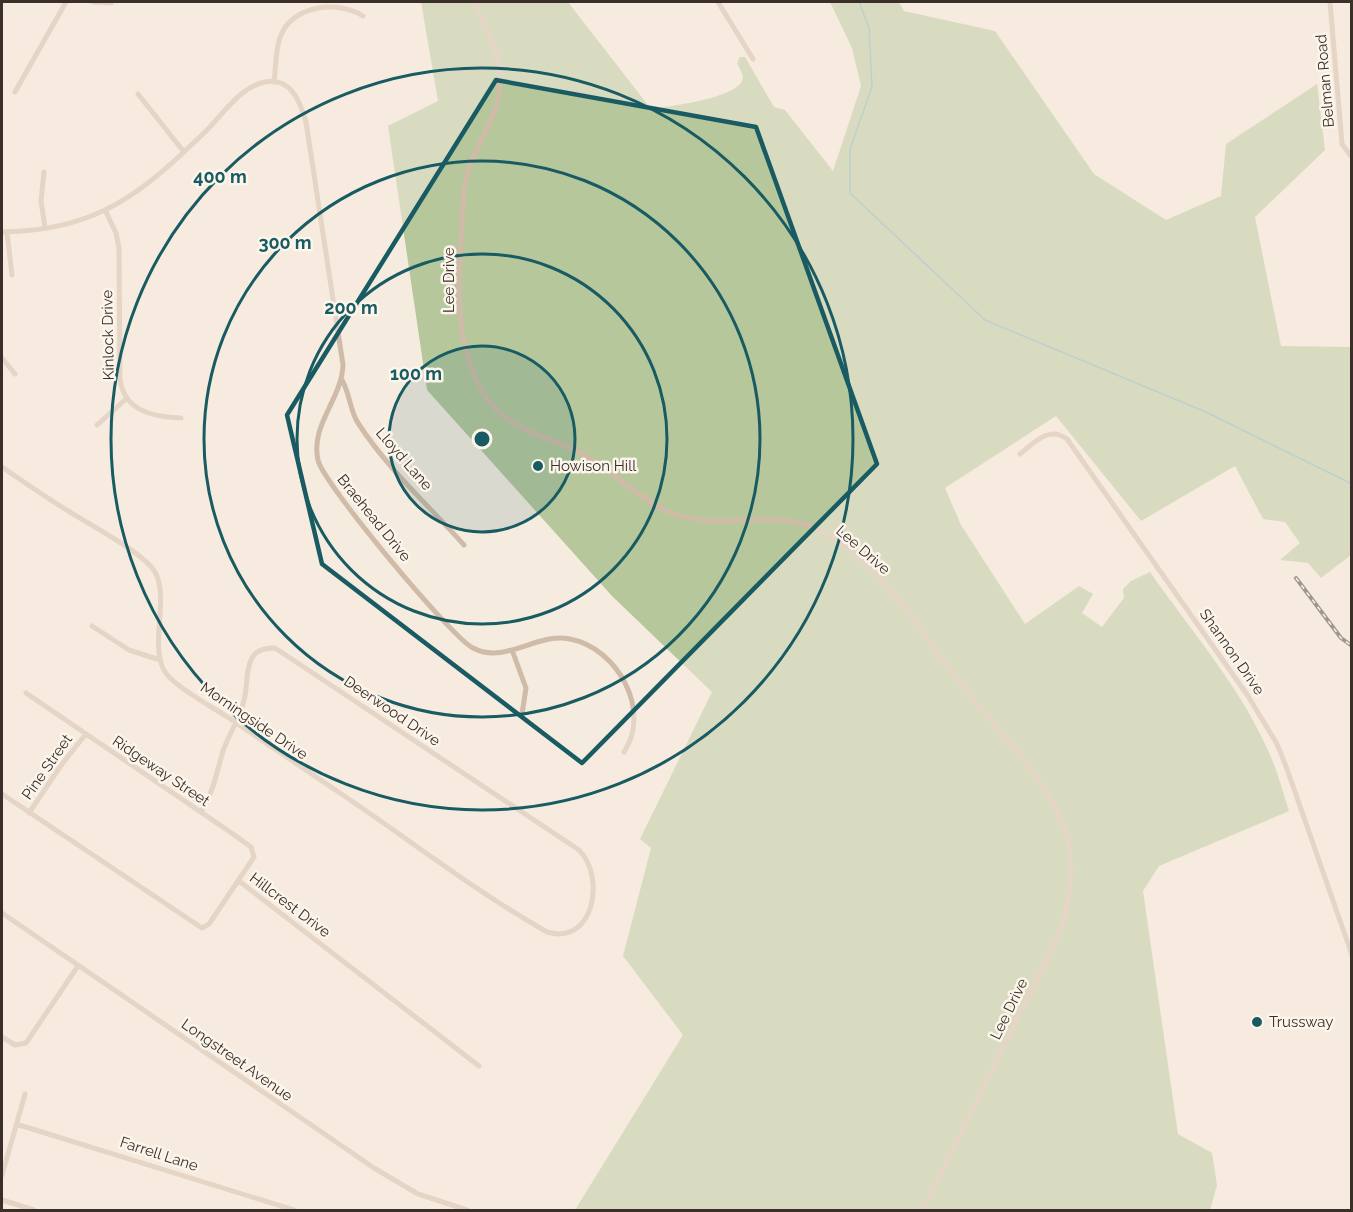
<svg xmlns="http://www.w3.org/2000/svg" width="1353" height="1212" viewBox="0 0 1353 1212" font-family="Raleway,sans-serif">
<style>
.green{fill:#b6c79c}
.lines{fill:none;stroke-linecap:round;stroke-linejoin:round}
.stream{stroke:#79b1b6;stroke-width:1.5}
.minor{stroke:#cfbba8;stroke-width:5}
.rail-casing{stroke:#3b2f29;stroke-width:4}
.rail{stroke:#fcf5eb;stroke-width:1.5;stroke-dasharray:4.5;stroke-linecap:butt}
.marked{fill:none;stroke:#195b62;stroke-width:4.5;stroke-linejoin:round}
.ring{fill:none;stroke:#195b62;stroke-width:3}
.poi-dot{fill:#195b62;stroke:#fcf5eb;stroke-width:2}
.labels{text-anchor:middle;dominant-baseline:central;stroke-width:5;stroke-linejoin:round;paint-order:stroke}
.street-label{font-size:15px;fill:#3b2f29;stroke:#fcf5eb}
.poi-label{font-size:15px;fill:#3b2f29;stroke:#fcf5eb;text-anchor:start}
.centre{fill:#195b62;stroke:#fcf5eb;stroke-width:3}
.ring-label{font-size:18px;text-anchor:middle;font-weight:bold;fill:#195b62;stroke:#fcf5eb;stroke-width:5;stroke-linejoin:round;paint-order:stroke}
</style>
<rect width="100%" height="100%" fill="#f5ebde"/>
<path class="green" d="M421,2h147l83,107c19,-3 82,-10 91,-28 3,-5 -3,-13 -5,-18l3,-6h5l29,50 11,3 48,61 28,-85 -9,-38 -22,-46h69l5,9 91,20 99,143 72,46 55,-24 5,-52 91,-60 8,66 -70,67 26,129 70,1v208l-30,23 -13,-15 -28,-3 20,-17 -15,-21 -22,-3 -28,-53 -94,55 -85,-105 -111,72 16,37 64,99 54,-38 14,8 -11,19 20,14 22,-29 -1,-9 8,-8 19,-9c39,56 87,111 116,174 10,20 16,43 23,65l-130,55 -16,25 35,243 34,19 5,32 -7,25h-635l108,-175 -60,-79 28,-108 -11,-9 72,-147 -100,-96 -185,-206 -39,-264 50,-25z"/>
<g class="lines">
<path class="stream" d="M859,2l10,26 3,59 -22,62v44l135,127 221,92 146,72"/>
<path class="minor" d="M93,2l18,1
M474,2c11,24 26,51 26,78 0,35 -22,60 -32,91 -6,20 -5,42 -7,63 -3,54 -7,115 25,163 24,36 69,40 103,61 35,22 63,54 105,61 40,7 82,-8 121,9 65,29 109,110 152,164 35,44 81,86 99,141 10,34 4,68 -7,101l-136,276
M718,2l35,57
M1330,2l12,142 8,11
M274,82c2,-15 1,-33 7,-47 12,-30 57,-35 82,-19
M15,92l51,-90
M138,94l46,58
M44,172l-3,29 4,27
M106,212l10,21 3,15 1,131c4,32 33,38 61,39
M2,232c96,-2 138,-37 205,-102 16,-16 31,-40 54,-47 28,-9 39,17 45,39l37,243c-1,34 -33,60 -25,95 4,22 133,177 155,188 32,17 64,-16 97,-9 47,9 82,71 54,113
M7,232l5,43
M2,358l13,16
M342,380c8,14 8,31 16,43 29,45 71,83 106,122
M97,425l29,-26
M1020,454c14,-11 29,-29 47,-15l181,257 29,48 10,25 65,186
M2,467c22,15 45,31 68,45 20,13 74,41 85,60 16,29 -10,83 15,106 16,15 37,26 56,38 34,23 68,46 102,69 73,48 143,104 219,147 47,14 59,-55 32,-82l-304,-202c-8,0 -16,1 -21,7 -9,12 -6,32 -10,45 -4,18 -15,34 -21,51 -7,24 -9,39 -22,61
M92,626l37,24 31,10
M512,650l14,38 -4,26
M2,794l200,134 7,-4 45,-67 -3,-10 -18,-13 -207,-141
M29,813l33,-49 23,-29
M239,881l240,185
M2,913l372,255 44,26 49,16
M2,1037l13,8 11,-2 52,-77
M16,1124l278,86
M2,1175l23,-81
M2,1200l32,10"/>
<defs>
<path id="rail" d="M1296,578l45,60 11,8"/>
</defs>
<use href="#rail" class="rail-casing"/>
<use href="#rail" class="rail"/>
</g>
<path d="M0 0H1353V1212H0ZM496,80l260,47 121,337 -295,299 -260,-199 -35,-149z" fill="#f5ebde" fill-opacity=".55" fill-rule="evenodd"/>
<path class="marked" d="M496,80l260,47 121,337 -295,299 -260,-199 -35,-149z"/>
<circle cx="482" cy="439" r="93" fill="#195b62" fill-opacity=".12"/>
<g class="ring">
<circle cx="482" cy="439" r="93"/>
<circle cx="482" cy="439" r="185"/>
<circle cx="482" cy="439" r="278"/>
<circle cx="482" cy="439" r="371"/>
</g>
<g class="poi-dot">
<circle cx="538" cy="466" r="6"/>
<circle cx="1257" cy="1022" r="6"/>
</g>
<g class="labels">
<g class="street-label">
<text transform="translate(1325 81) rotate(-95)">Belman Road</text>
<text transform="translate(449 280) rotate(-90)">Lee Drive</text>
<text transform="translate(108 335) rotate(-91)">Kinlock Drive</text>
<text transform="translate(404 459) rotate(49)">Lloyd Lane</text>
<text transform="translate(374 518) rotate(51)">Braehead Drive</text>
<text transform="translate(863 550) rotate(41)">Lee Drive</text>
<text transform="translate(1232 652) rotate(55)">Shannon Drive</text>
<text transform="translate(392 711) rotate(34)">Deerwood Drive</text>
<text transform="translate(254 721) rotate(34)">Morningside Drive</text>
<text transform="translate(47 767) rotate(-55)">Pine Street</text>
<text transform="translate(161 771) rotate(34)">Ridgeway Street</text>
<text transform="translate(290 905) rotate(37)">Hillcrest Drive</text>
<text transform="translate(1009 1009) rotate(-64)">Lee Drive</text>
<text transform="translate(237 1060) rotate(35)">Longstreet Avenue</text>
<text transform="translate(159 1154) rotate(18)">Farrell Lane</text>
</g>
<g class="poi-label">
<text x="550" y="466">Howison Hill</text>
<text x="1269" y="1022">Trussway</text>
</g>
</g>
<circle cx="482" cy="439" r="9" class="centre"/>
<g class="ring-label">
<text x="220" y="183">400 m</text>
<text x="285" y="249">300 m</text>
<text x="351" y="314">200 m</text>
<text x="416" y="380">100 m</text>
</g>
<rect width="1353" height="1212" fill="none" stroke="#3b2f29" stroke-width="6"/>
</svg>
